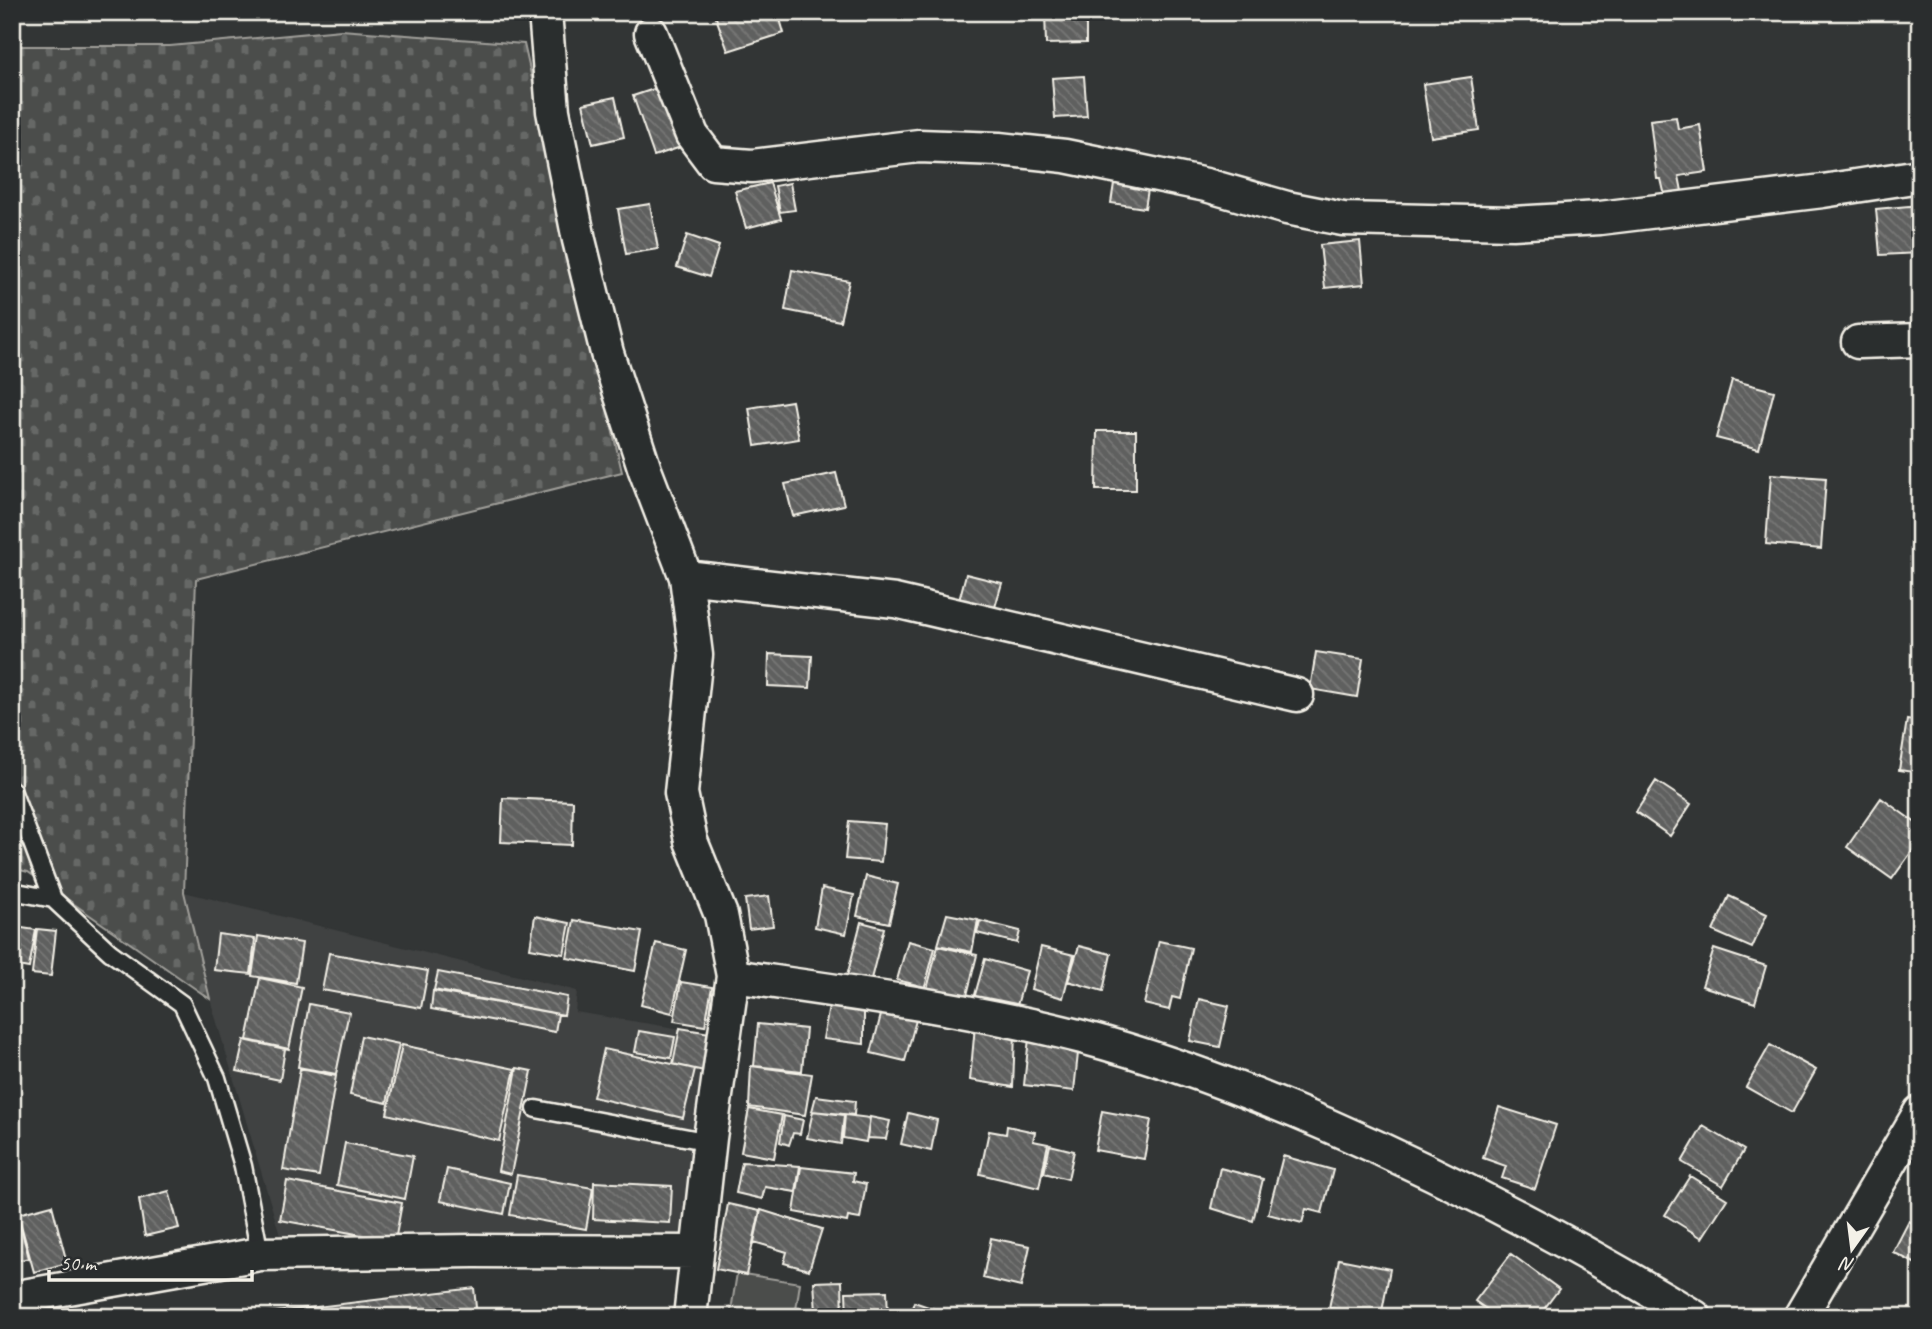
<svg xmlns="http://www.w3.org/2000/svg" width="1932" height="1329" viewBox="0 0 1932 1329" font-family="Caveat,sans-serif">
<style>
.built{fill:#404242}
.cemetery{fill:url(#cemetery-stones);stroke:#a09f9a;stroke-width:2}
.green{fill:#4b4d4c;stroke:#a09f9a;stroke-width:2}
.building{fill:url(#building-back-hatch);stroke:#f4f1e8;stroke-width:2}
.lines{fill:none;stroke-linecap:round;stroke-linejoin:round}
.lane-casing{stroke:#f4f1e8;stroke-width:21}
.street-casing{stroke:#f4f1e8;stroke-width:37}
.lane{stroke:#2a2d2e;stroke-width:16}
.street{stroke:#2a2d2e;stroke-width:32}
</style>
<defs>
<pattern id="cemetery-stones" width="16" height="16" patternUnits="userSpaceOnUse" patternTransform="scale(1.75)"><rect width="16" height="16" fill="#4b4d4c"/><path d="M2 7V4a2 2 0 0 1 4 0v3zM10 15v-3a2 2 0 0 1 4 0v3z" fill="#666766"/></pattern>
<pattern id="building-back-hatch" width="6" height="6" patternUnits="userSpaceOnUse" patternTransform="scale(1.75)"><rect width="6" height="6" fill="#5f605f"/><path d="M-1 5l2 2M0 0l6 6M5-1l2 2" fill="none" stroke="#777776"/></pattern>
</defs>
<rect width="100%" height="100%" fill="#323535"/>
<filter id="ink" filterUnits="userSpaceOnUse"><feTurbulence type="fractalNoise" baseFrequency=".0143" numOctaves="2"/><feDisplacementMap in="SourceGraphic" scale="14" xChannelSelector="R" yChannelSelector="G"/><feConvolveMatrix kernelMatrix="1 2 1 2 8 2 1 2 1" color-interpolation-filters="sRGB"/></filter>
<g filter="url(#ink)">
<path class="built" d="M184,892l393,99 -2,21 138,22 -28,204 -403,4 -72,-243z"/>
<path class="cemetery" d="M341,30l183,14 98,428 -426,107 -12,313 26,107 -182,-127 -16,-4v-822h158z"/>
<path class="green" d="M737,1273l63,10 -5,34h-65z"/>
<path class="building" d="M714,12h64l6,21 -56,18z
M1045,12h41v31l-40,1z
M1084,76l3,40 -32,2 -3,-40z
M1471,77l8,53 -48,7 -8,-53z
M663,86l21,60 -30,10 -21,-60z
M615,97l9,40 -31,7 -10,-40z
M1676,117l2,12 22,-4 7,47 -28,4 3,15 -17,5 -4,-17h-4l-7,-59z
M1115,177l34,6 -4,25 -34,-5z
M770,183l11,36 -35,9 -11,-37z
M790,183l5,27 -15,2 -5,-26z
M650,204l8,45 -32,5 -8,-45z
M1920,205v48l-40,2 -4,-46z
M687,235l32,11 -10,31 -32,-10z
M1360,241l4,43 -39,4 -5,-43z
M792,270l57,11 -9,40 -55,-11z
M1732,380l42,11 -15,58 -43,-11z
M792,401l7,38 -44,7 -6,-38z
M1097,431h39v59h-40z
M836,473l8,32 -51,11 -8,-32z
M1771,474l55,4 -5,71 -55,-5z
M966,574l36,9 -11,38 -35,-9z
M1316,652l47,7 -6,38 -47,-8z
M769,654l43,2 -2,32 -42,-2z
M1907,720l13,2v51l-21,-3z
M1656,781l35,23 -21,32 -34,-24z
M503,798l70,3 -1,44 -71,-3z
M1881,798l39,28v14l-28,39 -45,-32z
M849,821l36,3 -4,38 -36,-3z
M866,876l32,8 -9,39 -32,-7z
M822,888l32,7 -8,39 -31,-7z
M769,896l4,30 -24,3 -4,-30z
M1729,896l38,18 -15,34 -39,-17z
M947,914l31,6 -6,32 -34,-7z
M535,916l35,7 -6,31 -34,-6z
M574,920l68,12 -7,39 -68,-13z
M980,921l40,10 -3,12 -40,-10z
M861,922l23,6 -14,55 -23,-7z
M15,927l21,3 -7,38 -17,-3z
M37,929l19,2 -5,45 -19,-2z
M218,934l37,5 -4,35 -37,-4z
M258,936l44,7 -6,40 -44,-7z
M908,941l27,7 -10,39 -28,-7z
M1159,941l32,7 -11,51 -8,-2 -3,13 -25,-6z
M656,943l30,7 -14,63 -31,-8z
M938,946l39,9 -11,44 -39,-10z
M1079,946l32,8 -8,37 -35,-10z
M1041,947l33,8 -11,43 -32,-9z
M1714,949l52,17 -11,37 -53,-17z
M329,953l99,18 -7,37 -99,-18z
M985,959l42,12 -12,41 -42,-10z
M438,972l129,25 -3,18 -130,-25z
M260,978l42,9 -13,62 -42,-9z
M681,982l31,5 -7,39 -31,-5z
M433,991l125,23 -3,18 -124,-23z
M1199,999l30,7 -9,41 -30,-6z
M830,1001l34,5v38l-41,-5z
M309,1004l40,8 -13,62 -38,-7z
M882,1011l34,9 -11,41 -34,-8z
M758,1024l48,5 -4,42 -48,-5z
M975,1026l40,7 -2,54 -43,-7z
M680,1028l30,5 -6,38 -31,-7z
M639,1031l36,6 -4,21 -36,-6z
M361,1036l38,8 -12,59 -37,-8z
M1029,1038l50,6 -5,47 -50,-6z
M244,1040l41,9 -5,31 -43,-9z
M402,1045l113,24 -16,72 -112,-27z
M1770,1045l46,25 -24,43 -46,-26z
M604,1049l91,20 -12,49 -90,-21z
M751,1066l61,8 -7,41 -56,-8z
M517,1068l15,3 -21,103 -13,-3z
M300,1069l36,7 -17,100 -36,-6z
M816,1096l39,5 -1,14 -42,-4z
M1499,1107l57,18 -21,64 -33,-11 4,-12 -23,-8z
M749,1109l33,6 -8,43 -33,-6z
M813,1111l31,4 -3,29 -34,-6z
M1102,1111l49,9 -7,39 -49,-9z
M908,1113l29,7 -6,31 -30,-7z
M845,1115l25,3 -4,24 -23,-4z
M784,1116l19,4 -3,14 -7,-1 -4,12 -9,-3z
M870,1117l20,4 -4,18 -19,-1z
M1007,1126l28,6 -2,9 15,3 -9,44 -59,-14 9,-43 17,3z
M1703,1126l41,24 -21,36 -41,-24z
M345,1143l68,13 -8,43 -68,-14z
M1050,1145l24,6 -6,28 -24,-6z
M1283,1156l50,14 -11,43 -16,-4 -4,14 -34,-9z
M742,1162l58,4 -4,26 -31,-5 -3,12 -26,-6z
M801,1167l53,6 -1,8 13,3 -6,35 -12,-2 -1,5 -53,-10z
M1220,1168l43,11 -10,42 -42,-13z
M447,1169l63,14 -6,31 -64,-13z
M517,1175l76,13 -7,41 -76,-14z
M1690,1176l37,23 -25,39 -37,-23z
M287,1181l115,22 -7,38 -115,-21z
M594,1182l78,4 -2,37 -77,-4z
M1920,1188v21l-7,-2z
M169,1191l10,37 -34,8 -6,-37z
M728,1204l32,7 -14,64 -30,-6z
M52,1205l15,58 -33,9 -16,-58z
M761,1210l61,19 -13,41 -25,-7 3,-11 -33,-10z
M17,1214l12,44 -17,4v-47z
M1909,1221l11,6v39l-27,-14z
M991,1238l39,8 -9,41 -38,-9z
M1511,1254l48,35 -21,28h-41l-22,-16z
M1339,1259l51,10 -9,48 -52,-9z
M842,1281l1,36h-13v-5h-14l-2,-30z
M474,1288l3,29h-243z
M887,1291l1,26h-41l-1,-25z
M914,1302l38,13 -1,2h-42z"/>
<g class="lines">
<defs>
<path id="lane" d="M12,790l41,109 57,53 72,52 35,74 26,88 17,88
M12,891l41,8
M536,1109l174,33"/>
<path id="street" d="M545,12l8,99 26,129 28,113 38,117 41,107 10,78 -15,138 10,48 30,74 12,61 -23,162 -20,179
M651,33l41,102 21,28 39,3 167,-20 80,3 66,7 54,11 87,18 81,23 56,11 170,4 87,-5 223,-27 97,-15
M1858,342l62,-2
M686,577l209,24 402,94
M733,976c117,17 234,32 349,61 83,22 164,53 243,87 128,56 251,121 370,193
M12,1298l248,-44 214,-3 223,1
M1800,1317l120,-205"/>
</defs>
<use href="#lane" class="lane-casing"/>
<use href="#street" class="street-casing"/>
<use href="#lane" class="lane"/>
<use href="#street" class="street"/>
</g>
</g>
<rect width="1932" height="1329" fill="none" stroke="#2a2d2e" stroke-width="42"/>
<rect x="21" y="21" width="1890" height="1287" fill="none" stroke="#f4f1e8" stroke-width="2.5" filter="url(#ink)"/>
<g transform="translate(1852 1249) rotate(194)" stroke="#2a2d2e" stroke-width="5" paint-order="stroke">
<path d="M0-5L12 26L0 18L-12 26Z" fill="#f4f1e8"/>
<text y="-10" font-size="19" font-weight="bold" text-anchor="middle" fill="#f4f1e8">N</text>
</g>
<path d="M49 1270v10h203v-10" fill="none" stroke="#f4f1e8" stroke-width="3.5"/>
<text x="60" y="1270" font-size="21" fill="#f4f1e8" stroke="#2a2d2e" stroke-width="5" paint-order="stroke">50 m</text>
</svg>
